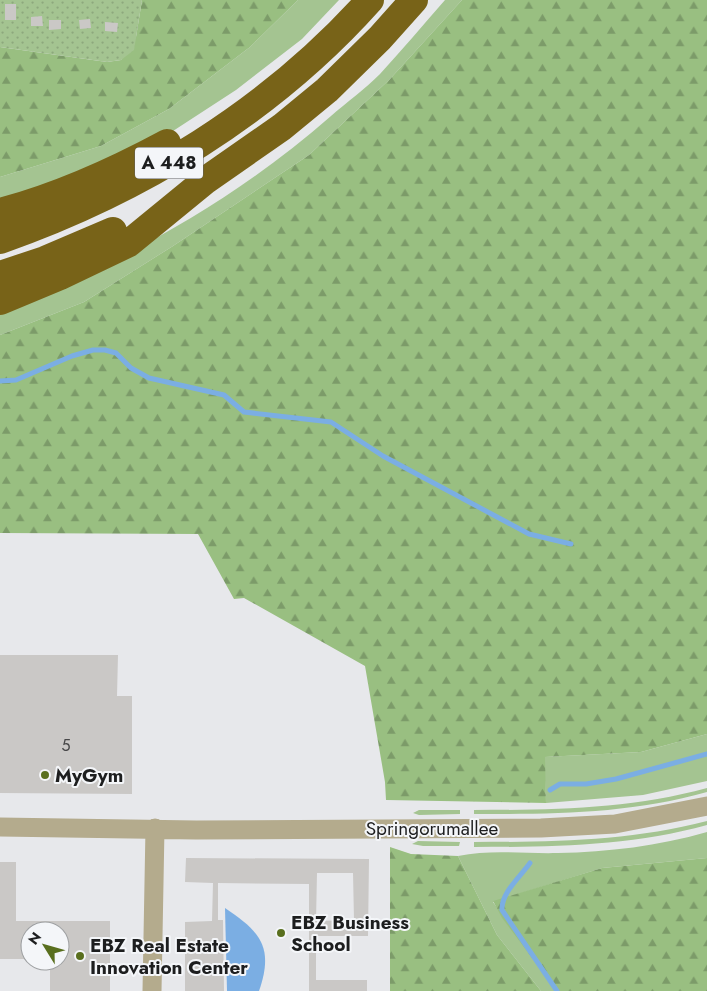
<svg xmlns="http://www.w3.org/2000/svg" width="707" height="991" viewBox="0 0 707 991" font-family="Jost,sans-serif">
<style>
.grass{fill:#a4c491}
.forest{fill:url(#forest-firs)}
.garden{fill:url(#garden-dots)}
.water{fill:#7baee3}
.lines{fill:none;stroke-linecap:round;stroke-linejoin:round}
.stream{stroke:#7baee3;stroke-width:5}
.building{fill:#cac8c6;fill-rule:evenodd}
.minor{stroke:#b4ab8d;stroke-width:19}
.highway{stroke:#786318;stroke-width:28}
.poi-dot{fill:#596f1e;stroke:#f4f6f9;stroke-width:2}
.labels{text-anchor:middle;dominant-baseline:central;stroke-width:4;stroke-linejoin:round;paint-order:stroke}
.number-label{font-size:16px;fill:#484849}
.shield{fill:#f4f6f9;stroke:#5e5f60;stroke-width:1}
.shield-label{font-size:18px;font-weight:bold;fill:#1d1e1f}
.poi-label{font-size:19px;font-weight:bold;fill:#1d1e1f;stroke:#f4f6f9;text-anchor:start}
.street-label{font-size:19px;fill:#1d1e1f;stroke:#f4f6f9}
</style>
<defs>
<pattern id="forest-firs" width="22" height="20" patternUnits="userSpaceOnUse" patternTransform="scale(1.25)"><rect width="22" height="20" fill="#99bf81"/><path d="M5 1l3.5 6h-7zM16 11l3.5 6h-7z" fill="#7c9b69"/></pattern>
<pattern id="garden-dots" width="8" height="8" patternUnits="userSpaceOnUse" patternTransform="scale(1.25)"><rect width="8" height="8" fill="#a4c491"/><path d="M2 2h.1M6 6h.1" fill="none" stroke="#8da87d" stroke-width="1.8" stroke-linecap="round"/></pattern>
</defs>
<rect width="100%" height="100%" fill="#e7e8eb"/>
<path class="grass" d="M298,0h41l-37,39 -66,51 -63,41 -35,19 -138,52v-25l101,-31 68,-37 81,-62z
M445,0h17l-72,79 -81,76 -136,91 -89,56 -84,33v-24c124,-50 230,-107 331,-195 16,-14 34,-27 49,-42 22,-24 43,-49 65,-74z
M707,734v47l-64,14 -97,8 -2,-46 97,-5z
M707,788v4c-77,22 -154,22 -233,22v-4c79,0 156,-1 233,-22z
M419,810h41v4l-41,1 -6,-2z
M707,821v4c-76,21 -155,22 -233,22v-5c79,0 156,-1 233,-21z
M707,832v26l-105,10 -109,34 64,89h-16l-44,-56 -39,-79c33,-7 67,-2 100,-3 51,-1 100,-7 149,-21z
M418,841l42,1 -1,4h-36l-11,-2z"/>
<path class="forest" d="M142,0h156l-48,47 -81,62 -68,37 -101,31v-130l107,15 14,-2 15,-23z
M462,0h245v734l-66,18 -96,5 1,46 -160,-3 -1,-18 -20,-116 -121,-68 -10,1 -36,-65 -198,-1v-198l84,-33 89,-56 136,-91 81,-76z
M390,847l21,7 47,2 39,79 44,56h-151z
M707,858v133h-150l-55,-73 -9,-17 109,-33z"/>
<path class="garden" d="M0,0h142l-8,50 -13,10 -14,2 -107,-15z"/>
<path class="water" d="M225,908c36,24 49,40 34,83h-32z"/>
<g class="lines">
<path class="stream" d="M0,381l16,-1 56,-24 21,-6h12l11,3 15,15 18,10 75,17 20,17 87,10 52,34 146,78 42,10
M550,790l10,-6h26l30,-5 91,-25
M530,863c-10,14 -29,30 -28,47l55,81"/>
</g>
<path class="building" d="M5,4h11v16h-11z
M42,16l1,10h-12v-9z
M90,19l1,9 -11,1 -1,-9z
M49,20h12v9l-12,1z
M105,22l13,1 -1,9 -12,-1z
M0,655h118l-1,41h15v98l-132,-1z
M186,858l183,1 -1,77h-52v44h51v11h-58v-107l-91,-1v37h5l1,71h-39v-69l27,-1 1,-38 -28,-1zM317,873h36l1,47 -38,1z
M0,862h16v59h94v70h-60v-30h10v-30h-30v28h-30z"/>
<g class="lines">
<path class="minor" d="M0,827l196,3 345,-2 74,-4 92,-18
M152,991l3,-163"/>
<path class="highway" d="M0,212c57,-15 115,-41 167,-69
M0,240c140,-49 271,-129 370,-240
M0,275l45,-15 68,-29
M0,301l60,-25 69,-33 77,-63 76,-53 45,-37 53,-52 34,-38"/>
</g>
<g class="poi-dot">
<circle cx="45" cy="775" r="5"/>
<circle cx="281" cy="933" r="5"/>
<circle cx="80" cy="956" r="5"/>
</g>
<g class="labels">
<g class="number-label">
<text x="66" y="745">5</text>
</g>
<rect class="shield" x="135" y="147.5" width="68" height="31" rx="4"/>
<g class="shield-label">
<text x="169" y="163">A 448</text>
</g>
<g class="poi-label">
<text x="55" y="775">MyGym</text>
<text x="291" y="922">EBZ Business<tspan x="291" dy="22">School</tspan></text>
<text x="90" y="945">EBZ Real Estate<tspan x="90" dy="22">Innovation Center</tspan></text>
</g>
<g class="street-label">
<text x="432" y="828">Springorumallee</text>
</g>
</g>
<g transform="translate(45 946) rotate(307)"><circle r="24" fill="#f4f6f9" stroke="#9ea0a2"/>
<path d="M0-4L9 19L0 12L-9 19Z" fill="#596f1e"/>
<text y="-8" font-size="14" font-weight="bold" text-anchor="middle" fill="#1d1e1f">N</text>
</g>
</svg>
